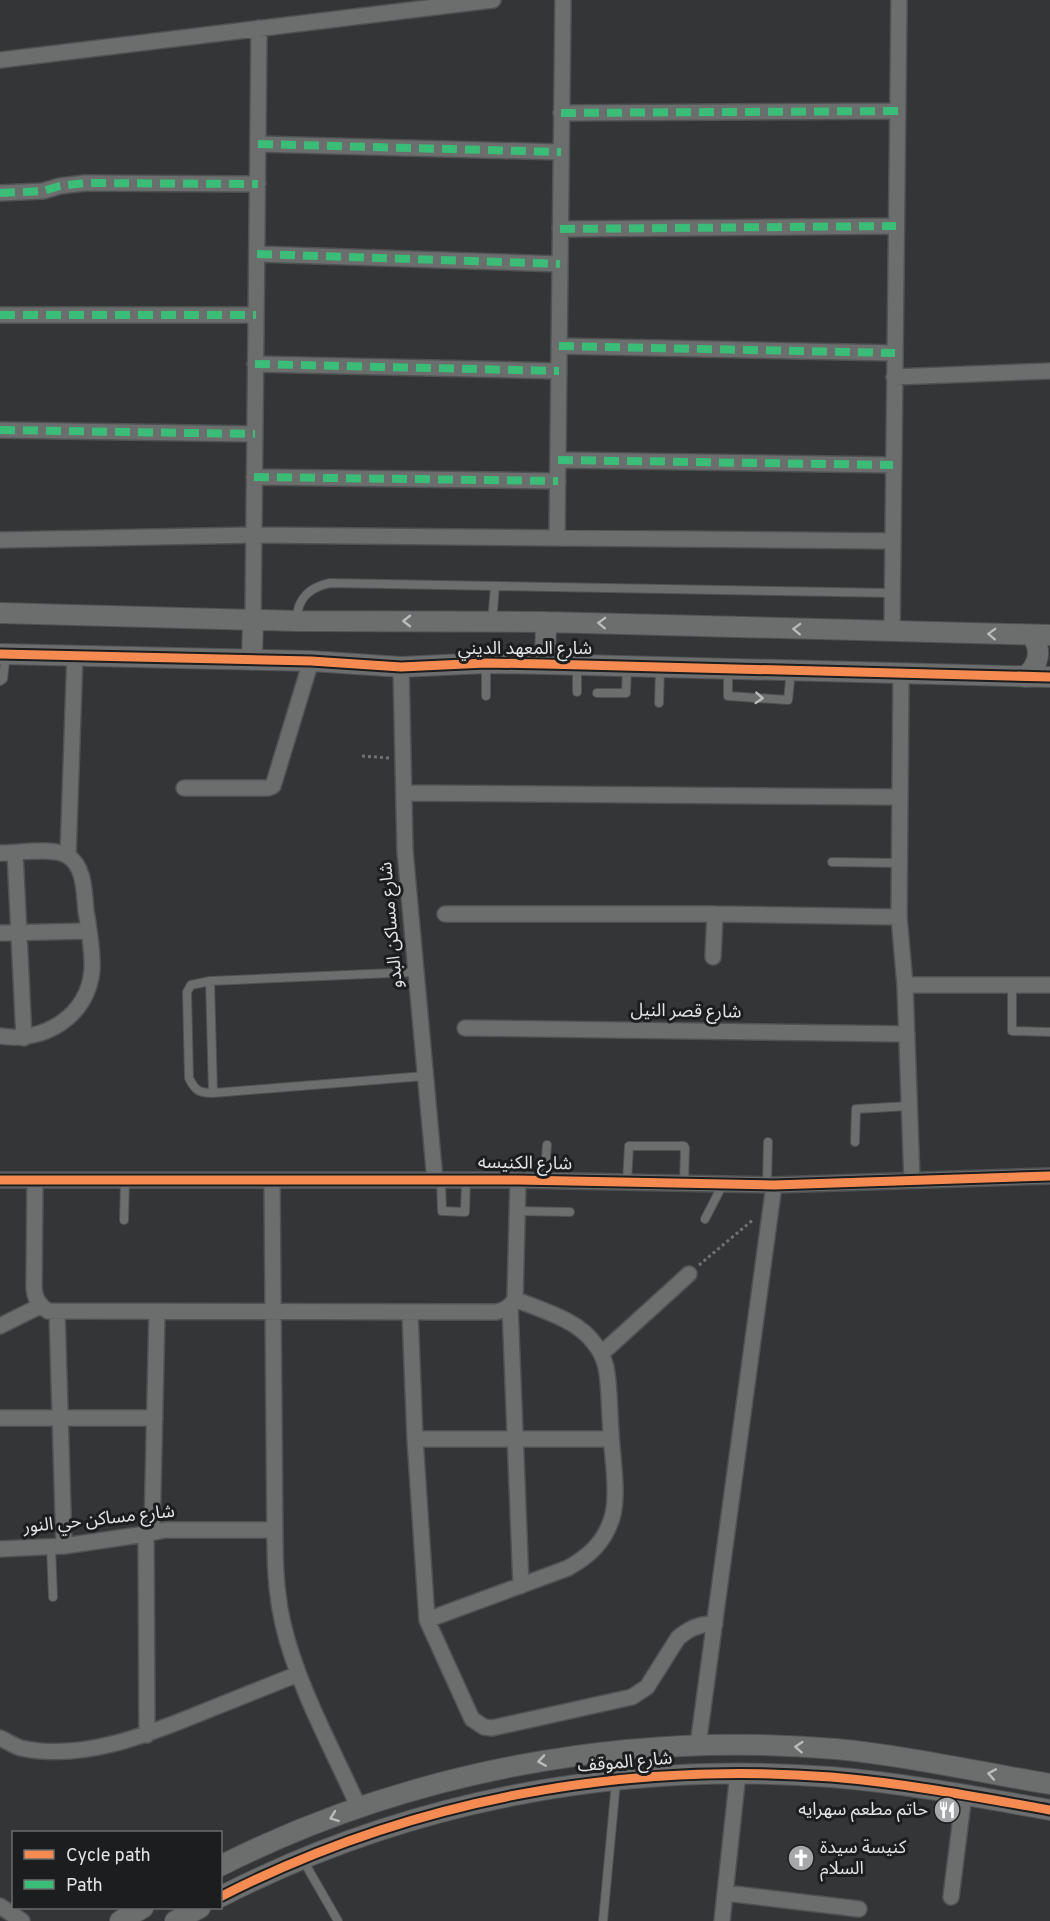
<svg xmlns="http://www.w3.org/2000/svg" width="1050" height="1921" viewBox="0 0 1050 1921" font-family="Overpass,'Noto Sans Arabic',sans-serif">
<style>
.lines{fill:none;stroke-linecap:round;stroke-linejoin:round}
.service-casing{stroke:#4f5253;stroke-width:10}
.minor-casing{stroke:#4f5253;stroke-width:18}
.tertiary-casing{stroke:#4f5253;stroke-width:22}
.path{stroke:#6f7172;stroke-width:3;stroke-dasharray:3 3;stroke-linecap:butt}
.service{stroke:#6c6e6e;stroke-width:8}
.minor{stroke:#6c6e6e;stroke-width:15}
.tertiary{stroke:#6c6e6e;stroke-width:20}
.quiet{stroke:#3abd76;stroke-width:8;stroke-dasharray:15 8;stroke-linecap:butt}
.cycleway-casing{stroke:#1b1d1e;stroke-width:13}
.cycleway{stroke:#f68b52;stroke-width:9}
.oneway{stroke:#b9bbbc}
.labels{text-anchor:middle;dominant-baseline:central;stroke-width:6;stroke-linejoin:round;paint-order:stroke}
.street-label{font-size:18px;fill:#e2e5e6;stroke:#1b1d1e}
.poi-label{font-size:18px;fill:#e2e5e6;stroke:#1b1d1e;text-anchor:end}
</style>
<rect width="100%" height="100%" fill="#333537"/>
<g class="lines">
<defs>
<path id="service" d="M297,619c0,-20 13,-32 33,-36l562,10
M492,621l3,-34
M728,670v26l60,4 3,-29
M0,681l3,-2 3,-25
M577,692v-25
M597,693h29l1,-27
M486,696v-32
M659,703l1,-34
M832,862l67,1
M415,972l-205,9 -19,4 -4,7 2,86c6,13 11,15 24,15l212,-17
M210,981l3,112
M1012,985v46l38,1
M855,1142l1,-33 53,-3
M441,1180l1,31 23,1 1,-32
M544,1180l3,-35
M627,1182l2,-36h55l1,2 -1,35
M767,1184l1,-42
M517,1211l53,1
M705,1219l18,-35
M124,1220l1,-40
M51,1547l2,50
M303,1860l35,61
M603,1921l13,-139"/>
<path id="minor" d="M0,60l493,-60
M561,113l337,-2
M258,144l303,8
M0,193l43,-2 17,-5 25,-3 173,1
M560,229l336,-3
M257,254l303,10
M0,315h256
M559,346l336,7
M255,364l304,7
M894,377l156,-6
M0,430l255,4
M558,460l335,5
M254,477l304,4
M557,538l6,-538
M0,540l254,-5 639,6
M253,620l6,-592
M892,631l7,-631
M401,667l4,184 30,329
M901,674l-2,243 6,68 7,195
M184,788h84l5,-2 38,-125
M404,793l496,4
M0,853c18,0 53,-6 68,3 17,11 16,37 18,55 3,18 7,40 6,59 -4,47 -49,73 -92,66
M15,853l9,185
M68,856l7,-202
M445,914h270l184,3
M0,933l89,-2
M713,957l2,-43
M905,985h145
M465,1028l442,6
M0,1180h518l256,5 276,-9
M35,1180l-1,108c1,11 5,17 14,23l448,1c9,-2 14,-5 19,-13l3,-119
M272,1180l3,365c0,27 2,53 8,79 14,61 50,126 76,184
M510,1306l11,280
M57,1312l7,234
M410,1312l5,127 12,181 45,99 12,8 8,1 140,-31 15,-10 31,-49c11,-10 22,-15 37,-14
M0,1326l40,-20
M601,1354l88,-80
M0,1418h155
M415,1439h196
M152,1532l5,-220
M146,1534l1,201
M0,1549l64,-3 82,-12 19,-4h109
M427,1620l141,-52c21,-12 36,-25 44,-50 7,-24 0,-61 -1,-86 -2,-22 -1,-44 -5,-65 -2,-8 -6,-17 -12,-24 -17,-24 -54,-33 -79,-44
M0,1738c7,3 14,8 21,10 62,14 131,-15 187,-38 30,-12 60,-24 90,-36
M698,1745l76,-560
M726,1893l133,16
M951,1897l13,-103
M0,1906l22,15
M722,1921l16,-148"/>
<path id="tertiary" d="M0,613l297,8 249,1 504,13
M0,654l311,7 90,6 85,-4 59,1 505,13
M252,660l1,-40
M545,664l1,-42
M1025,677c14,-12 18,-27 6,-42
M220,1866c188,-95 406,-135 616,-117 72,7 143,23 214,35
M220,1897c189,-97 400,-136 611,-120 73,6 146,20 219,33
M120,1921l23,-13
M175,1921l25,-13"/>
</defs>
<use href="#service" class="service-casing"/>
<use href="#minor" class="minor-casing"/>
<use href="#tertiary" class="tertiary-casing"/>
<path class="path" d="M362,756l28,2
M699,1265l55,-46"/>
<use href="#service" class="service"/>
<use href="#minor" class="minor"/>
<use href="#tertiary" class="tertiary"/>
<path class="quiet" d="M561,113l337,-2
M258,144l303,8
M0,193l43,-2 17,-5 25,-3 173,1
M560,229l336,-3
M257,254l303,10
M0,315h256
M559,346l336,7
M255,364l304,7
M0,430l255,4
M558,460l335,5
M254,477l304,4"/>
<defs>
<path id="cycleway" d="M0,654l311,7 90,6 85,-4 59,1 505,13
M0,1180h518l256,5 276,-9
M220,1897c189,-97 400,-136 611,-120 73,6 146,20 219,33"/>
</defs>
<use href="#cycleway" class="cycleway-casing"/>
<use href="#cycleway" class="cycleway"/>
</g>
<defs><path id="oneway-chevron" d="M-2-3.5L2.5 0L-2 3.5" fill="none" stroke-width="1.6" stroke-linecap="round" stroke-linejoin="round" transform="scale(1.5)"/></defs>
<g class="oneway">
<use href="#oneway-chevron" transform="translate(407 621) rotate(-180)"/>
<use href="#oneway-chevron" transform="translate(602 623) rotate(-178)"/>
<use href="#oneway-chevron" transform="translate(797 629) rotate(-178)"/>
<use href="#oneway-chevron" transform="translate(992 634) rotate(-178)"/>
<use href="#oneway-chevron" transform="translate(759 698) rotate(4)"/>
<use href="#oneway-chevron" transform="translate(799 1747) rotate(-176)"/>
<use href="#oneway-chevron" transform="translate(542 1761) rotate(171)"/>
<use href="#oneway-chevron" transform="translate(992 1774) rotate(-170)"/>
<use href="#oneway-chevron" transform="translate(334 1817) rotate(160)"/>
</g>
<defs>
<symbol id="restaurant-disc" viewBox="-11 -11 22 22"><circle r="9.5" fill="#a5a7a9" stroke="#1b1d1e"/><path d="M-5-6h1v4h1v-4h1v4h1v-4h1v5L-1.5 .5V6h-2V.5L-5-1ZM5-6V6H3V1.5H1.5Q1.5-4 5-6Z" fill="#fff"/></symbol>
<symbol id="church-disc" viewBox="-11 -11 22 22"><circle r="9.5" fill="#a5a7a9" stroke="#1b1d1e"/><path d="M-1.2-6h2.4v3.5h3.3v2.4h-3.3V6h-2.4V-.1h-3.3v-2.4h3.3Z" fill="#fff"/></symbol>
</defs>
<g fill-rule="evenodd">
<use href="#restaurant-disc" x="932" y="1795" width="30" height="30"/>
<use href="#church-disc" x="786" y="1843" width="30" height="30"/>
</g>
<g class="labels">
<g class="street-label">
<text x="525" y="649">شارع المعهد الديني</text>
<text transform="translate(392 925) rotate(-95)">شارع مساكن البدو</text>
<text transform="translate(686 1012) rotate(1)">شارع قصر النيل</text>
<text transform="translate(525 1164) rotate(1)">شارع الكنيسه</text>
<text transform="translate(99 1520) rotate(-6)">شارع مساكن حي النور</text>
<text transform="translate(625 1763) rotate(-5)">شارع الموقف</text>
</g>
<g class="poi-label">
<text x="928" y="1810">حاتم مطعم سهرايه</text>
<text x="820" y="1848" text-anchor="start">كنيسة سيدة<tspan x="820" dy="21">السلام</tspan></text>
</g>
</g>
<rect x="12" y="1831" width="210" height="78" fill="#1b1d1e" stroke="#6b6d6e" stroke-width="1.5"/>
<rect x="24" y="1850" width="30" height="9" fill="#f68b52" stroke="#6b6d6e" stroke-width="1.5"/>
<text x="66" y="1861" font-size="18" fill="#e2e5e6">Cycle path</text>
<rect x="24" y="1880" width="30" height="9" fill="#3abd76" stroke="#6b6d6e" stroke-width="1.5"/>
<text x="66" y="1891" font-size="18" fill="#e2e5e6">Path</text>
</svg>
